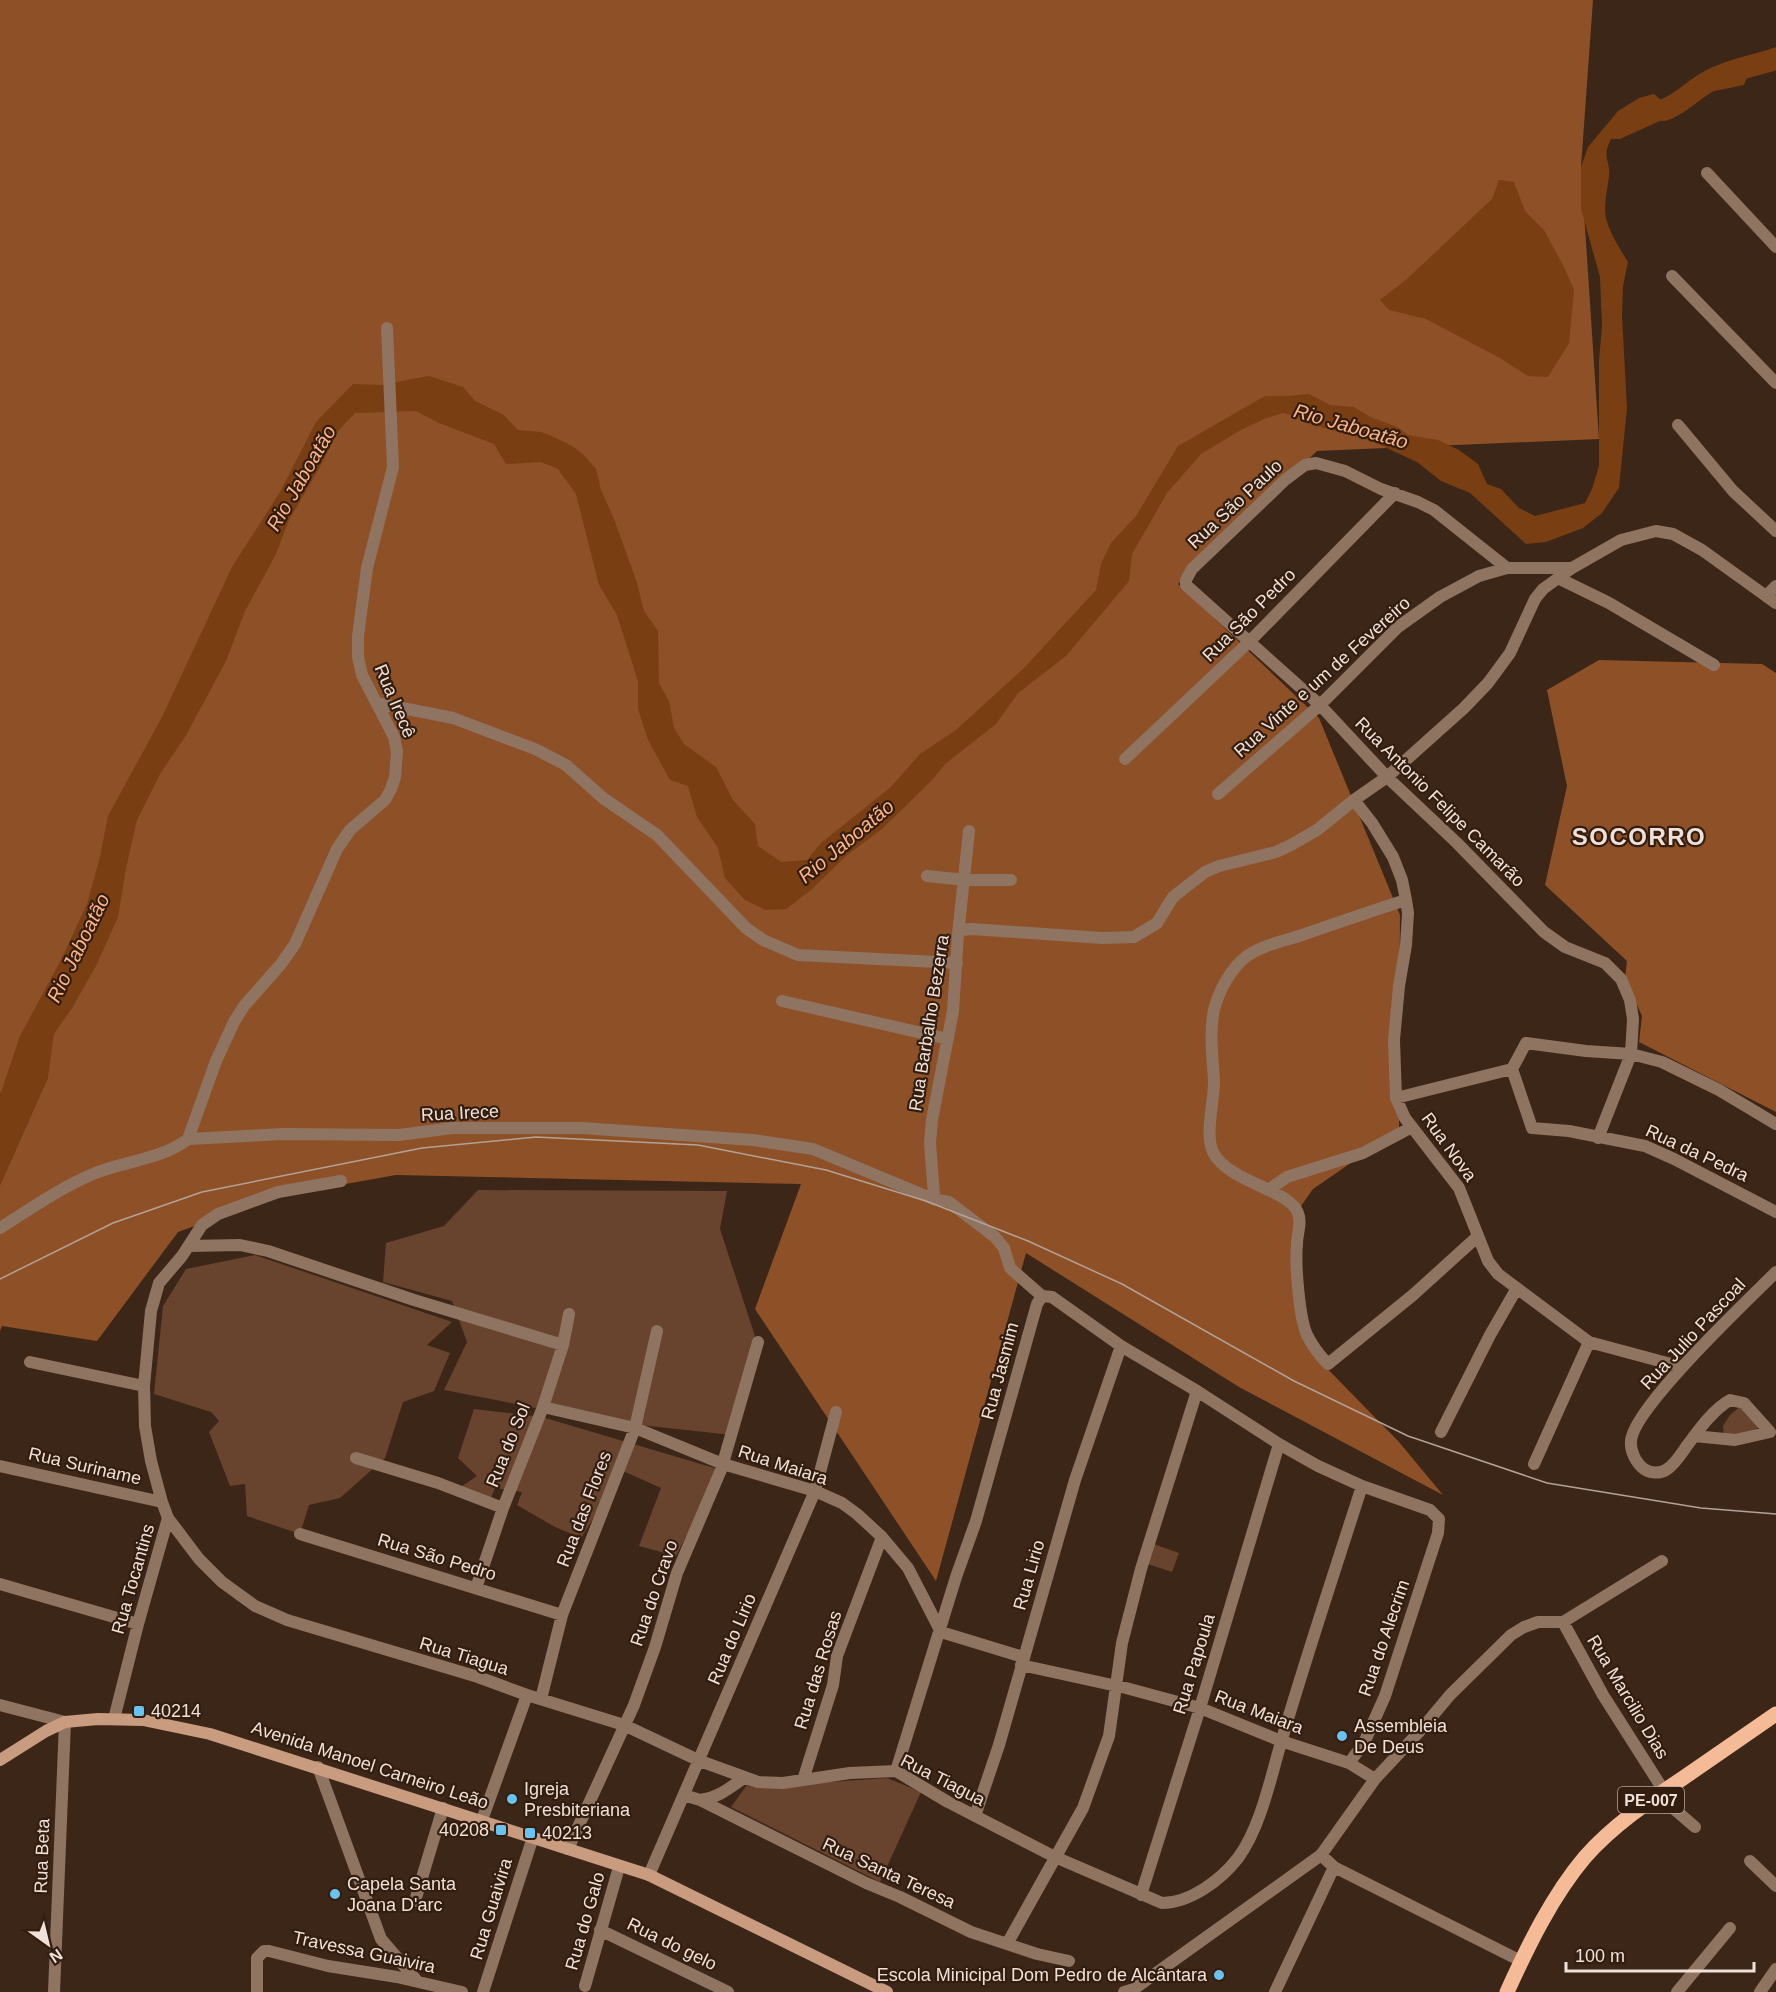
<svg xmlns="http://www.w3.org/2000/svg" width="1776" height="1992" viewBox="0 0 1776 1992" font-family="Arial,sans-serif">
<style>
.green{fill:#68442e}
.forest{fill:#8d5027}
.water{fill:#793e12}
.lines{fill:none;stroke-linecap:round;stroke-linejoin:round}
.river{stroke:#793e12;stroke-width:22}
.minor{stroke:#907462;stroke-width:12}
.secondary{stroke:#c99c80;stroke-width:12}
.primary{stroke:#f5bb97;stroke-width:15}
.tram{stroke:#b3a297;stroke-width:1.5}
.poi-dot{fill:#69c3f1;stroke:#321d0f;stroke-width:2}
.labels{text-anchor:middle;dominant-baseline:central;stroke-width:4.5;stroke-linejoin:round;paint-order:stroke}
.shield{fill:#321d0f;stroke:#b7a69c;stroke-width:1.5}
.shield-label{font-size:16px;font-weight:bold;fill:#f0e1d8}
.street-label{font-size:18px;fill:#f0e1d8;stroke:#321d0f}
.poi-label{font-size:18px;fill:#f0e1d8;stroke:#321d0f;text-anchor:start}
.water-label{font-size:20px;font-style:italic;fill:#fcb488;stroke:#321d0f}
.district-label{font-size:24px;font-weight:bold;letter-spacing:1.5px;fill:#f0e1d8;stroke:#321d0f}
</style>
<rect width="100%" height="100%" fill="#3c2618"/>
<path class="green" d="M478,1190l249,1 -7,38 35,107 -23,99 -129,-14 -159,-31 23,-48 -15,-41 -69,-19 3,-39 58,-17z
M255,1255l197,67 -25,23 23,8 -16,38 -31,11 -18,56 -45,40 -31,7 -9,29 -53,-18 -2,-32 -15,2 -21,-54 10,-11 -8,-9 -57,-18 9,-88 23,-37z
M1742,1405l20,22 -31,9 -7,-1 -1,-9 7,-11z
M474,1409l68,8 179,53 -45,86 -37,-10 22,-58 -38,-17 -42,67 -26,-11 -38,-22 5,-13 -27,-4 -6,15 -27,-17 15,-10 -19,-18z
M1151,1543l28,10 -7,19 -27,-9z
M887,1778l34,14 -41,90 -149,-75 16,-22h39z"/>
<path class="forest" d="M0,0h1593l-12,167 18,272 -282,12 -139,133 141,134 81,197 -1,215 -86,59 -19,27 18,137 87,89 44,53 -204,-108 -213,-134 -90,328 -181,-272 46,-125 -405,-9 -118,21 -100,36 -81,109 -95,-15 -2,5v-146l48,-108 -47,15 -1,3z
M1599,660l163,4 14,9v439l-137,-70 3,-26 -17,-38 2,-17 -82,-76 22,-99 -20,-96z"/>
<path class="water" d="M1776,47v17l-27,8 -5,13 -34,7 -39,24 -51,23h-9c-10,20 0,21 -2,37 -1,11 -4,22 -4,33 0,18 14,38 23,53l-5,24 -1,30 5,92 -8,80 -17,25 -19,15 -37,14 -20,2 -56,-51 -29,-12 -24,-19 -48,-22 -59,-16 -12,-7 -15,-4 -19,6 -25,12 -38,23 -34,39 -35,61 -3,27 -63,75 -48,37 -22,31 -51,40 -12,15 -51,50 -35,26 -36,35 -25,19 -20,1 -21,-10 -20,-22 -7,-30 -21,-31 -9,-31 -18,-6 -22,-40 -10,-31v-28l-21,-66 -18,-30 -23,-91 -18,-25 -17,-7 -35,2 -12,-20 -55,-21 -23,-12 -61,2 -17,18 -17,34 -33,57 -12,32 -31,57 -19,50 -41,76 -25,37 -23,46 -11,48 -8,49 -22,49 -24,42 -18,26 -6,43 -48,108v-90l20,-59 42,-78 25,-54 13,-47 8,-41 54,-99 70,-150 48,-75 36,-70 37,-38 28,1 48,-9 34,11 12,14 29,14 14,15 23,2 13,5 18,9 12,9 12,14 5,21 13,29 23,64 7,28 14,20 1,52 10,18 5,27 10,16 32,23 17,33 22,24 3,22 23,16 26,-2 14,-17 70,-56 29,-33 36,-24 68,-62 72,-78 5,-26 10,-21 25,-27 42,-70 87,-50h23l21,-2 21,11 24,2 16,10 27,10 11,8 30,5 21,10 19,14 9,20 14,5 18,19 16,8 50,-13 7,-14 7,-23v-105l3,-35 -2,-49 -19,-68v-42l7,-20 30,-36 21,-13 15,-4 13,11 40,-17 2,-16z
M1499,180l15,2 11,29 19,19 20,37 10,23 -5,53 -21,34 -20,-1 -28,-18 -74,-39 -37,-9 -9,-10 27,-21 85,-80z"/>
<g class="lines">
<path class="river" d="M1664,110c16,-6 26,-17 40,-26 21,-13 48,-18 72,-25"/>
<path class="minor" d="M1707,173l69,74
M1672,276l104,107
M1678,425l55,66 43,40
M1507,568l-73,-58 -16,-8 -37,-13 -36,-18 -29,-8 -11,2 -20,15 -93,89 -6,11v5l134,120 67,72 70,66 87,89 21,15 40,16 16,16 9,21 3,19 -2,35 -33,84
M1558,578l51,25 105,62
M1766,596l10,7
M377,703l76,15 82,31 31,16 37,33 54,37 89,93 17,12 35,15 159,8
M1125,759l124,-117 146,-149
M1218,794l102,-89 78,-78 42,-30 39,-21 28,-8h65l49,-28 35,-9 17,3 29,16 64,46 10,-10
M1354,800l18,23 21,34 9,23 4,20 2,13 -2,32 -7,41 -5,54 2,58 9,20 54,70 29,73 10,13 91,68 93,25
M927,876l39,4h45
M1406,900c-35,11 -69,23 -104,35 -18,6 -39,10 -55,21 -16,12 -28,34 -33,54 -5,23 -1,49 0,72 0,21 -10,55 0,72 16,28 76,36 84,59 4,10 -1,21 -1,31 -2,20 2,73 10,91 5,10 13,21 21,29l85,-69 64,-58
M958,934l11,-103
M782,1001l166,38
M1512,1069l20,59 37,3 76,15 29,13 102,53
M1396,1098l116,-29 14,-26 60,8 45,3 31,8 57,28 57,34
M188,1139l28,-78 18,-39 10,-16 37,-42 14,-20 42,-95 13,-19 35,-30 6,-11 4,-12 2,-25 -3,-15 -32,-62 -4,-18v-21l9,-68 26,-101 -6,-139
M341,1181l-63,11 -60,22 -16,11 -20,31 -23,27 -8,28 -7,75 1,40 6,35 11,41 6,16 31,41 23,23 33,24 32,14 191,57 49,18 97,30 76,36 58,21 25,1 67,-10 46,-2 52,31 107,55 107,46c28,0 59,-23 76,-45 23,-31 33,-82 44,-119 25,-85 53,-169 80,-253
M1268,1190l19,-13 76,-24 49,-26
M933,1199l1,-4 -4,-52 2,-23 21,-109 5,-77 4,-4 10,-1 130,9 32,-1 23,-14 16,-26 32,-25 14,-6 57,-14 15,-7 26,-15 37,-30 33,-23 77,-69 24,-25 22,-30 25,-54 8,-10 29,-21
M0,1228c30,-19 60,-40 93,-54 30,-13 68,-14 95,-35l96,-5 115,1 53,-7h130l171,12 60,9 120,50 16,3 46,35 9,11 6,20 32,28
M189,1246l51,-1 28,6 146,49 149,45
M1042,1296l10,1 69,49 76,45 82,53 39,22 44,20 68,24 9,9 -1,14 -53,163 -21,47 -15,20
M30,1362l114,24
M543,1407l92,21 88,36 92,27 27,12 15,11 25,23 26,31 33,64 82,25
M1441,1432l49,-97 27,-47
M1694,1436l41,4 35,-8 -26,-29 -14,-3c-16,9 -30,28 -41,43 -7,9 -13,21 -23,27 -7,4 -16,3 -22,-1 -8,-6 -14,-18 -13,-28 2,-33 118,-142 145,-169
M356,1458l82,25 65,25
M1534,1464l55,-122
M0,1466l162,36
M300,1534l262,81
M0,1584l138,40
M476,1588l27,-80 40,-101 20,-62 6,-31
M1563,1622l40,73 61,96
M1563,1622l99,-61
M1021,1665l105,23 74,20 81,33 68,22 26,16
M541,1699l21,-84 73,-187 22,-97
M0,1705l65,17 -11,270
M114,1719l24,-95 30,-106
M318,1767l63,172 36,42
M896,1771l60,-194 20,-56 61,-217 5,-8
M803,1780l30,-95 4,-29 45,-119
M684,1795l16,5 166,83 34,14 71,35 66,22 32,7
M1658,1795l37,32
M700,1800c18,-2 29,-12 44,-22
M975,1816l24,-71 76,-265 46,-134
M482,1820l45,-125
M568,1849l66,-144 21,-58 22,-74 44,-103 37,-128
M1321,1855l13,12 187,94
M1750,1861l26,25
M649,1875l166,-384 21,-79
M1141,1895l59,-187 79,-264
M415,1901l28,-93
M600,1930l128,62
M1007,1944l76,-136 26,-72 13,-93 19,-74 56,-178
M585,1986l34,-119
M257,1992v-34l7,-7h5l59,15 69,11 65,15
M483,1992l50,-155
M1124,1992l10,-3 187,-134 54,-76 44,-47 31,-37 61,-60 13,-8 14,-5h25
M1275,1992l59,-125
M1677,1992l53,-64
M1760,1992l16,-23"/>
<path class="secondary" d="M0,1760l46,-29 19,-9 33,-3 45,1 67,14 439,141 238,117"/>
<path class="primary" d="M1507,1992c21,-46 45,-96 78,-135 29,-33 67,-58 104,-83 29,-20 58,-40 87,-60"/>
<path class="tram" d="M0,1279l113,-56 89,-31 220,-44 114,-11 162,8 128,25 100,31 102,40 94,43 172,97 114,55 139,47 154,25 75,6"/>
</g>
<g class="poi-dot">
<rect x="133" y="1705" width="12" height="12" rx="3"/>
<circle cx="1342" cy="1736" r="6"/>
<circle cx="512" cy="1799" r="6"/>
<rect x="495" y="1824" width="12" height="12" rx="3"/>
<rect x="524" y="1827" width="12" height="12" rx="3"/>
<circle cx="335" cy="1894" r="6"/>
<circle cx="1219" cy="1975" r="6"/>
</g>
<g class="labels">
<rect class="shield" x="1618" y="1787" width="66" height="26" rx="4.5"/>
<g class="shield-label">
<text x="1651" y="1800">PE-007</text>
</g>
<g class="street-label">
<text transform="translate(1235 504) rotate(-43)">Rua São Paulo</text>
<text transform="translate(1249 615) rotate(-45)">Rua São Pedro</text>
<text transform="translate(1322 677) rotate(-42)">Rua Vinte e um de Fevereiro</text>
<text transform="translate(395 701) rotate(67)">Rua Irecê</text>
<text transform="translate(1440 802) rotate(45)">Rua Antonio Felipe Camarão</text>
<text transform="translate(929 1023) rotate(-81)">Rua Barbalho Bezerra</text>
<text transform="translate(460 1113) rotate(-3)">Rua Irece</text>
<text transform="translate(1449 1147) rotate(54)">Rua Nova</text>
<text transform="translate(1697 1153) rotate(25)">Rua da Pedra</text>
<text transform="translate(1693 1334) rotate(-47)">Rua Julio Pascoal</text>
<text transform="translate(1000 1371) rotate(-75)">Rua Jasmim</text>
<text transform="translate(508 1445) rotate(-68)">Rua do Sol</text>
<text transform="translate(783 1465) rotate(18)">Rua Maiara</text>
<text transform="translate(85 1466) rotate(13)">Rua Suriname</text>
<text transform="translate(584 1509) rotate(-69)">Rua das Flores</text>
<text transform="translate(437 1557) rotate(17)">Rua São Pedro</text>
<text transform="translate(1029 1575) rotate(-74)">Rua Lirio</text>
<text transform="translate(133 1579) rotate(-74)">Rua Tocantins</text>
<text transform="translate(654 1593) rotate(-71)">Rua do Cravo</text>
<text transform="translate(1384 1638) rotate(-71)">Rua do Alecrim</text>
<text transform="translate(732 1639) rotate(-67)">Rua do Lirio</text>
<text transform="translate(464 1656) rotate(17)">Rua Tiagua</text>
<text transform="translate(1194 1664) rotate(-73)">Rua Papoula</text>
<text transform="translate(818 1670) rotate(-73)">Rua das Rosas</text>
<text transform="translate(1628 1697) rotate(59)">Rua Marcilio Dias</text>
<text transform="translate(1259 1712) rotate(21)">Rua Maiara</text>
<text transform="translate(370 1765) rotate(18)">Avenida Manoel Carneiro Leão</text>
<text transform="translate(943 1780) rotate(27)">Rua Tiagua</text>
<text transform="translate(42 1856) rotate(-88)">Rua Beta</text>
<text transform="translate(889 1873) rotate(25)">Rua Santa Teresa</text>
<text transform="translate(491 1909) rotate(-73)">Rua Guaivira</text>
<text transform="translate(585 1921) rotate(-74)">Rua do Galo</text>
<text transform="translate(672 1944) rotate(26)">Rua do gelo</text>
<text transform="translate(364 1952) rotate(12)">Travessa Guaivira</text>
</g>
<g class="poi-label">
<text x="151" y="1711">40214</text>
<text x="1354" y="1726">Assembleia<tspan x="1354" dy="21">De Deus</tspan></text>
<text x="524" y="1789">Igreja<tspan x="524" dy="21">Presbiteriana</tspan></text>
<text x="489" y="1830" text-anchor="end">40208</text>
<text x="542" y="1833">40213</text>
<text x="347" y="1884">Capela Santa<tspan x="347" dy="21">Joana D'arc</tspan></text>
<text x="1207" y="1975" text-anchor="end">Escola Minicipal Dom Pedro de Alcântara</text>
</g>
<g class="water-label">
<text transform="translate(1351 426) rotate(16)">Rio Jaboatão</text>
<text transform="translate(301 478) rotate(-60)">Rio Jaboatão</text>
<text transform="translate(846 841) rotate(-40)">Rio Jaboatão</text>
<text transform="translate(78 948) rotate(-64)">Rio Jaboatão</text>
</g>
<g class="district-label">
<text x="1639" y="836">SOCORRO</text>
</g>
</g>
<g transform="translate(48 1944) rotate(146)" stroke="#321d0f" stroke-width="4.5" paint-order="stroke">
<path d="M0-4.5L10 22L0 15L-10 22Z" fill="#f0e1d8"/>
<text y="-9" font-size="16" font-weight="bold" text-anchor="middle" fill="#f0e1d8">N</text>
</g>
<path d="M1566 1962v9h188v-9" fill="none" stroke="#f0e1d8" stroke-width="3"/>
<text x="1575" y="1962" font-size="18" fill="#f0e1d8" stroke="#321d0f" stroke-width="4.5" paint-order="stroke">100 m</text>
</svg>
